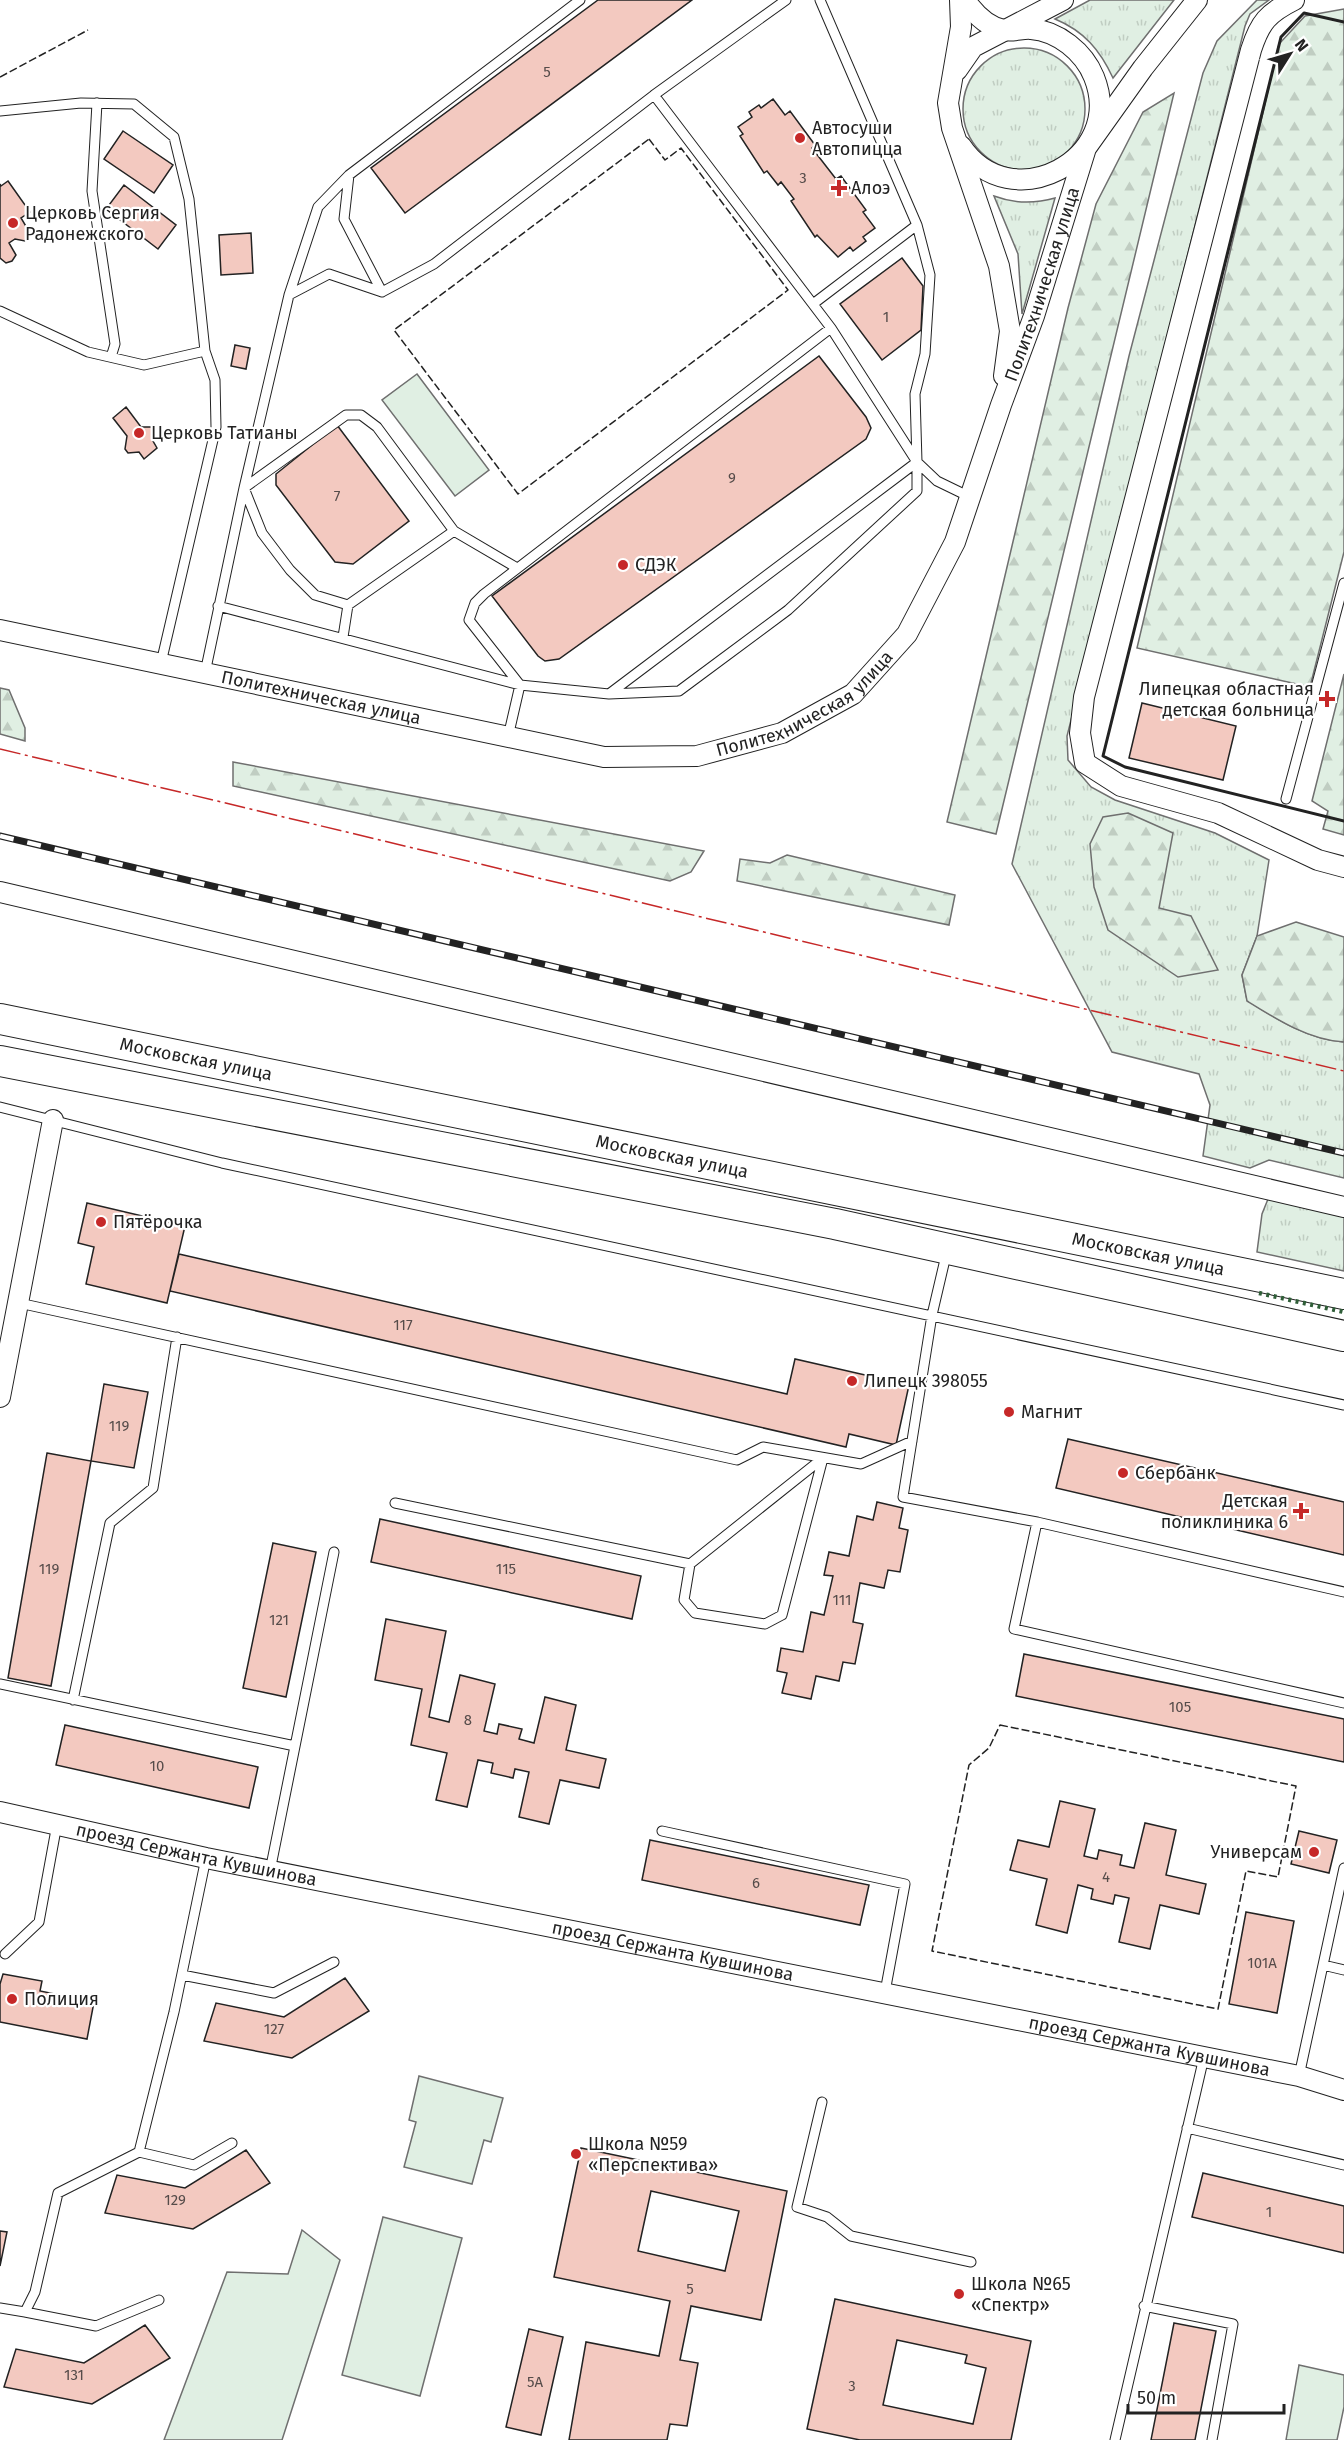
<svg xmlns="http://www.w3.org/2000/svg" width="1344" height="2440" viewBox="0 0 1344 2440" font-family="'Fira Sans',sans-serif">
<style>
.grass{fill:url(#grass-tufts);stroke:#6f6f6f;stroke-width:1.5}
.forest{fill:url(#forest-firs);stroke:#6f6f6f;stroke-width:1.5}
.park{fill:#e0efe3;stroke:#6f6f6f;stroke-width:1.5}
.building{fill:#f3c9c0;stroke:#222;stroke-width:1.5;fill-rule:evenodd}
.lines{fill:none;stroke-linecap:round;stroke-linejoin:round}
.lane-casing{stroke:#222;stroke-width:11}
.street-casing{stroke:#222;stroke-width:22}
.primary-casing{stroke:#222;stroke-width:32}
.lane{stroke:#fff;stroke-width:9}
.street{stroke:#fff;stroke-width:20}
.primary{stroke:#fff;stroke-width:30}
.rail-casing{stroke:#222;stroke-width:7}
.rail{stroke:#fff;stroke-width:4.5;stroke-dasharray:14;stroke-linecap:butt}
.hedge{stroke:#2f5e38;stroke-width:4.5;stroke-dasharray:3 4.5;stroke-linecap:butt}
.fence{stroke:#222;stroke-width:1.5;stroke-dasharray:8 3;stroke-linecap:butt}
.wall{stroke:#222;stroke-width:3}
.power{stroke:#c62828;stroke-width:1.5;stroke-dasharray:21 4.5 3 4.5;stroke-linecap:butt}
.poi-dot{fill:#c62828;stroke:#fff;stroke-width:2}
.labels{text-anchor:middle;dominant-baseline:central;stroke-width:4.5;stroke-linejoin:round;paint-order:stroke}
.number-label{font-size:15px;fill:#564c4a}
.poi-label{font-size:18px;fill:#222;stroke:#fff;text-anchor:start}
.street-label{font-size:18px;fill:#222;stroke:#fff}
</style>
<defs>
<pattern id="grass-tufts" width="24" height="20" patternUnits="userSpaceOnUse" patternTransform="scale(1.5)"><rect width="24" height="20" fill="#e0efe3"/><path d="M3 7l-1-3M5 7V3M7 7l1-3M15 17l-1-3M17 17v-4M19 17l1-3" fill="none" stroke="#c0cdc2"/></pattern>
<pattern id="forest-firs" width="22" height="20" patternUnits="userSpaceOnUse" patternTransform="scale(1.5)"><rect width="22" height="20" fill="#e0efe3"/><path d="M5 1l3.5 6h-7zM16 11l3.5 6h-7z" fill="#c0cdc2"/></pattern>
</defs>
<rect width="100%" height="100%" fill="#fff"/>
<path class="grass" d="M1090,0h84l-61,78c-13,-28 -29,-47 -58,-59z
M1257,0h12l-19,14 -5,12 -178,710 1,24 23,27 24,13 100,33 54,27 -12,76 -15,39 5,25c29,19 62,40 97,42v136l-75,-18 -19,8 -47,-12 7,-51 -11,-31 -87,-22 -100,-188 117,-508 74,-283 14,-32z
M963 109a61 61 0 1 1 122 0a61 61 0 1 1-122 0Z
M994,196c21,8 40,8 61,2l-33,116 -4,-60z
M1268,1199l76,17v55l-87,-19 5,-38z"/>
<path class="forest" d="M1344,9v543l-34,135 -173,-39 142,-604 26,-28z
M1174,93l-178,741 -49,-12 121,-514 28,-104 47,-92z
M1344,674v161l-21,-6 5,-18 -16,-10z
M0,688l9,2 16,38v13l-25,-7z
M233,762l471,89 -13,21 -21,9 -437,-95z
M1128,813l45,20 -14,75 32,8 27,54 -40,7 -70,-47 -14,-43 -4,-43 13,-27z
M787,855l168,40 -6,30 -212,-44 3,-22 30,4z
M1296,922l48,15v105c-35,-2 -68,-23 -97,-41l-5,-26 15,-39z"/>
<path class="park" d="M417,374l72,96 -34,26 -73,-96z
M419,2076l84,22 -12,44 -7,-2 -12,44 -68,-17 12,-45 -7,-2z
M383,2217l79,21 -42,158 -78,-21z
M302,2230l38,30 -58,180h-118l63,-168 61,2z
M1299,2365l45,10v32l-7,33h-51z"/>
<path class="building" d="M598,0h94l-287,213 -34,-45z
M773,99l12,16 5,-4 25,34 -3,3 24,31 5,-3 25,34 -3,2 12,16 -12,9 3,4 -13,10 -3,-4 -12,10 -21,-22 -2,2 -24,-36 3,-2 -13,-17 -3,3 -11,-14 -3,2 -24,-37 3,-2 -5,-7 14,-10 -3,-5 10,-7 2,3z
M123,131l50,34 -19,28 -50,-34z
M8,181l22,31 -9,6 9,15 -5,8 -10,-2 -6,4 7,12 -4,6 -6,2 -6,-5v-74l1,2z
M124,185l52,40 -18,24 -52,-40z
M251,233l2,40 -32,2 -2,-40z
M902,258l21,28 -2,44 -39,30 -42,-56z
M235,345l15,3 -4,21 -15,-3z
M819,356l47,61 5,11 -5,11 -307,220 -14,2 -7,-5 -46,-60z
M126,407l15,20h10l3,4 -1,10 4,7 -13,11 -5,-7 -11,1 -3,-4 2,-13 -14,-18z
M337,425l72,96 -56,43 -18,-2 -59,-77v-11z
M1142,703l94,23 -13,54 -94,-22z
M87,1203l98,23 -18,77 -81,-19 8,-37 -16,-4z
M179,1254l608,140 8,-35 114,26 -13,60 -47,-11 -3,13 -676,-156z
M104,1384l44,8 -14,76 -43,-7z
M1068,1439l276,63v53l-288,-67z
M47,1453l44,8 -40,225 -43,-8z
M877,1502l26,6 -4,20 9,2 -8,42 -12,-2 -4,18 -24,-5 -7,39 10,2 -8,40 -12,-2 -4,19 -23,-5 -5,23 -29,-6 5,-20 -10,-2 4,-23 22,4 8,-40 13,3 9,-39 -9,-1 5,-23 20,4 8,-40 16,4z
M380,1519l261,57 -9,43 -261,-57z
M273,1543l43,9 -30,145 -43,-9z
M386,1619l60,12 -17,86 20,5 11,-47 35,9 -11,47 13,3 2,-10 23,5 -3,10 15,4 11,-46 31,8 -10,45 40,9 -7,29 -39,-8 -11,44 -30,-7 10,-45 -14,-3 -2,9 -22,-5 2,-10 -15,-3 -11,47 -31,-7 11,-47 -36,-8 11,-56 -47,-9z
M1024,1654l320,65v43l-328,-66z
M65,1725l193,42 -9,41 -193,-43z
M1060,1801l35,8 -11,47 13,3 2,-9 23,5 -2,10 14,3 11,-45 31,7 -10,45 40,9 -7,30 -39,-9 -10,44 -31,-7 10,-44 -14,-3 -2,9 -22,-5 2,-10 -15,-4 -11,48 -31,-8 11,-46 -37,-9 8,-30 31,7z
M1299,1831l38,9 -8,33 -38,-9z
M650,1840l219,45 -9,40 -218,-45z
M1246,1912l48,9 -17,92 -48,-9z
M3,1974l39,7 -2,10 54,11 -7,37 -87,-17v-38z
M345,1978l24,33 -77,47 -88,-17 12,-38 68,14z
M581,2148l206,43 -26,129 -70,-14 -11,54 18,3 -11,63 -17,-2 -3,16h-98l17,-98 73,14 11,-55 -116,-24zM651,2191l88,20 -14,60 -87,-20z
M246,2150l24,33 -77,46 -88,-16 12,-38 68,13z
M1203,2173l141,33v47l-152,-36z
M0,2231l7,1 -7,34z
M835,2299l196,42 -20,99h-151l-53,-11zM897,2340l70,15 -2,8 21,5 -13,56 -90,-19z
M1174,2323l42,8 -21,109h-44z
M145,2325l25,33 -78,46 -88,-17 12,-38 68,14z
M529,2329l34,8 -22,98 -35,-8z"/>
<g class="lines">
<defs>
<path id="lane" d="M654,95l177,233 86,134 -2,-68 10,-40 5,-79 -13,-50 -97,-225
M97,103l-5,88 23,153 -4,13
M0,111l81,-8 53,1 40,33 15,62 16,152 10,29 1,47 -55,236
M382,292l52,-28 220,-169 132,-95
M289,295l40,-21 53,18 -38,-73 5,-44
M813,304l104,-79
M0,311l88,41 56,13 61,-14
M831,328l-347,266 -9,9 -6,17 51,65 89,9 308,-232
M917,462l20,19 33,16
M454,531l-77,-104 -16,-12h-15l-102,73 18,45 28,37 25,25 33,10 106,-74 63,37
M218,606l302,79 -12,52
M343,637l5,-32
M205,673l39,-185 45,-193 29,-88 31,-32 231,-175
M609,694l70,-3 109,-81 129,-119v-29
M1286,799l58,-216
M0,1107l222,56 1122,242
M947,1251l-15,64 -29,182 134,25 307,70
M19,1303l718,157 26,-13 98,17 51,-23
M395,1503l295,61 133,-106
M1037,1522l-23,107 330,74
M690,1564l-6,36 11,13 70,11 17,-9 41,-157
M0,1684l295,62
M73,1700l37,-177 43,-35 24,-151
M662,1831l243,53 -20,108
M270,1871l64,-319
M5,1954l34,-32 18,-98
M1323,1965l21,5
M182,1975l92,18 60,-31
M1299,2076l45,-208
M822,2102l-25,105 30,10 24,19 120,26
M1187,2128l157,37
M139,2152l55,13 38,-22
M1144,2306l89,18 -21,116
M0,2308l25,4 10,-20 23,-99 81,-41 35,-140 32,-154
M25,2312l71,14 63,-26
M1115,2440l89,-383"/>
<g id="street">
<path d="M960,0l1,27 -13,76 4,25 47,138 11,65 -6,45"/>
<path d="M1294,0c-26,13 -34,22 -43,50l-167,647 -4,36 5,30 36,23 97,27 100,47 26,7"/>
<path d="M957,70l16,-23 90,-47"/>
<path d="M961,146c49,74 166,13 133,-69 -10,-25 -36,-46 -63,-48 -8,-1 -18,3 -27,1 -17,-3 -30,-17 -39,-30"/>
<path id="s1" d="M0,630l604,127 93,-1 85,-23 71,-39 54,-60 48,-92 46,-137 33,-89 52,-168 57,-80 54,-68"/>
<path d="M0,892l1344,315"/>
<path d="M0,1397l53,-277"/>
<path id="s2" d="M0,1812l206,46 1093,218 45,14"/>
</g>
<g id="primary">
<path id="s3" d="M0,1019l1344,275"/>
<path d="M0,1061l835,163 509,112"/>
</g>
</defs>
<use href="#lane" class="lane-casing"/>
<use href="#street" class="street-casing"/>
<use href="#primary" class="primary-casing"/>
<use href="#lane" class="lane"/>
<use href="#street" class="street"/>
<use href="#primary" class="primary"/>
<defs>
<path id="rail" d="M0,836l1344,317"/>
</defs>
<use href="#rail" class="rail-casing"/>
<use href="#rail" class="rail"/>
<path class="hedge" d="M1259,1293l85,19"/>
<path class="fence" d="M0,77l88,-47
M649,139l16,21 16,-12 107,142 -270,204 -124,-164z
M1000,1725l296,61 -18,91 -32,-6 -28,138 -286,-58 37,-186 20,-17z"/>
<path class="wall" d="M1344,22l-40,-9 -23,24 -178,719 22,11 219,54"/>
<path class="power" d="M0,749l1344,322"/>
</g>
<g class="poi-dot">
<circle cx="800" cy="138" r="6"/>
<path d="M836 179h6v6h6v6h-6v6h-6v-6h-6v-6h6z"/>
<circle cx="13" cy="223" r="6"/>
<circle cx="139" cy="433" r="6"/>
<circle cx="623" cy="565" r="6"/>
<path d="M1324 690h6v6h6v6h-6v6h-6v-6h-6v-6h6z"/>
<circle cx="101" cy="1222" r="6"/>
<circle cx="852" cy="1381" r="6"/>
<circle cx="1009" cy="1412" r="6"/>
<circle cx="1123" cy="1473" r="6"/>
<path d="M1298 1502h6v6h6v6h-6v6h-6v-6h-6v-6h6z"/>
<circle cx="1314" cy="1852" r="6"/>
<circle cx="12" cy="1999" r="6"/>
<circle cx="576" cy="2154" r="6"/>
<circle cx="959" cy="2294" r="6"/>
</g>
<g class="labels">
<g class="number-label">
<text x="547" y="72">5</text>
<text x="803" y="178">3</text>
<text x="886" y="317">1</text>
<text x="732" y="478">9</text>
<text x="337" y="496">7</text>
<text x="403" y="1325">117</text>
<text x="119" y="1426">119</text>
<text x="49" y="1569">119</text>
<text x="506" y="1569">115</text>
<text x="842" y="1600">111</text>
<text x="279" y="1620">121</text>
<text x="1180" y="1707">105</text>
<text x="468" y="1720">8</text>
<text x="157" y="1766">10</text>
<text x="1106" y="1877">4</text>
<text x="756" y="1883">6</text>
<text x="1262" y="1963">101А</text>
<text x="274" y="2029">127</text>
<text x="175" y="2200">129</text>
<text x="1269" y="2212">1</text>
<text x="690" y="2289">5</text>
<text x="74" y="2375">131</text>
<text x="535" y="2382">5А</text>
<text x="852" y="2386">3</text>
</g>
<g class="poi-label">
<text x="812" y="128">Автосуши<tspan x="812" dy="21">Автопицца</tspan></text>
<text x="851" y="188">Алоэ</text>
<text x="25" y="213">Церковь Сергия<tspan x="25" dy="21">Радонежского</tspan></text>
<text x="151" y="433">Церковь Татианы</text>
<text x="635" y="565">СДЭК</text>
<text x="1314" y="689" text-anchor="end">Липецкая областная<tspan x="1314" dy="21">детская больница</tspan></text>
<text x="113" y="1222">Пятёрочка</text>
<text x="864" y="1381">Липецк 398055</text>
<text x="1021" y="1412">Магнит</text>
<text x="1135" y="1473">Сбербанк</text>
<text x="1288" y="1501" text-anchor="end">Детская<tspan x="1288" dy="21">поликлиника 6</tspan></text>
<text x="1302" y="1852" text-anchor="end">Универсам</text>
<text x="24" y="1999">Полиция</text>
<text x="588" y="2144">Школа №59<tspan x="588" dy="21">«Перспектива»</tspan></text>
<text x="971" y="2284">Школа №65<tspan x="971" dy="21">«Спектр»</tspan></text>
</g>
<g class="street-label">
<text stroke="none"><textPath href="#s1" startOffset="1336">Политехническая улица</textPath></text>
<text stroke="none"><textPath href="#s1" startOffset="328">Политехническая улица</textPath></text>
<text stroke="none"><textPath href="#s1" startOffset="832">Политехническая улица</textPath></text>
<text stroke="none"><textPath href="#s3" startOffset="200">Московская улица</textPath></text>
<text stroke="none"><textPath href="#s3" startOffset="686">Московская улица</textPath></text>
<text stroke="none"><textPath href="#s3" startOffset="1172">Московская улица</textPath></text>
<text stroke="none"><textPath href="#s2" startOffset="201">проезд Сержанта Кувшинова</textPath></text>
<text stroke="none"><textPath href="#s2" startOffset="687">проезд Сержанта Кувшинова</textPath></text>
<text stroke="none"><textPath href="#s2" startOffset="1173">проезд Сержанта Кувшинова</textPath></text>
</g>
</g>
<g transform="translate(1290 54) rotate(53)" stroke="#ffffff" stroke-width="4.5" paint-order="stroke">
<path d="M0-4.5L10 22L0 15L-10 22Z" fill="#222222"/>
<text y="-9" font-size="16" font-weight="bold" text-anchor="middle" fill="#222222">N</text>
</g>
<path d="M1128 2404v9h156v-9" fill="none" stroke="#222222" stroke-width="3"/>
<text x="1137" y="2404" font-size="18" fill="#222222" stroke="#ffffff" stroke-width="4.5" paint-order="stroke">50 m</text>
</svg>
